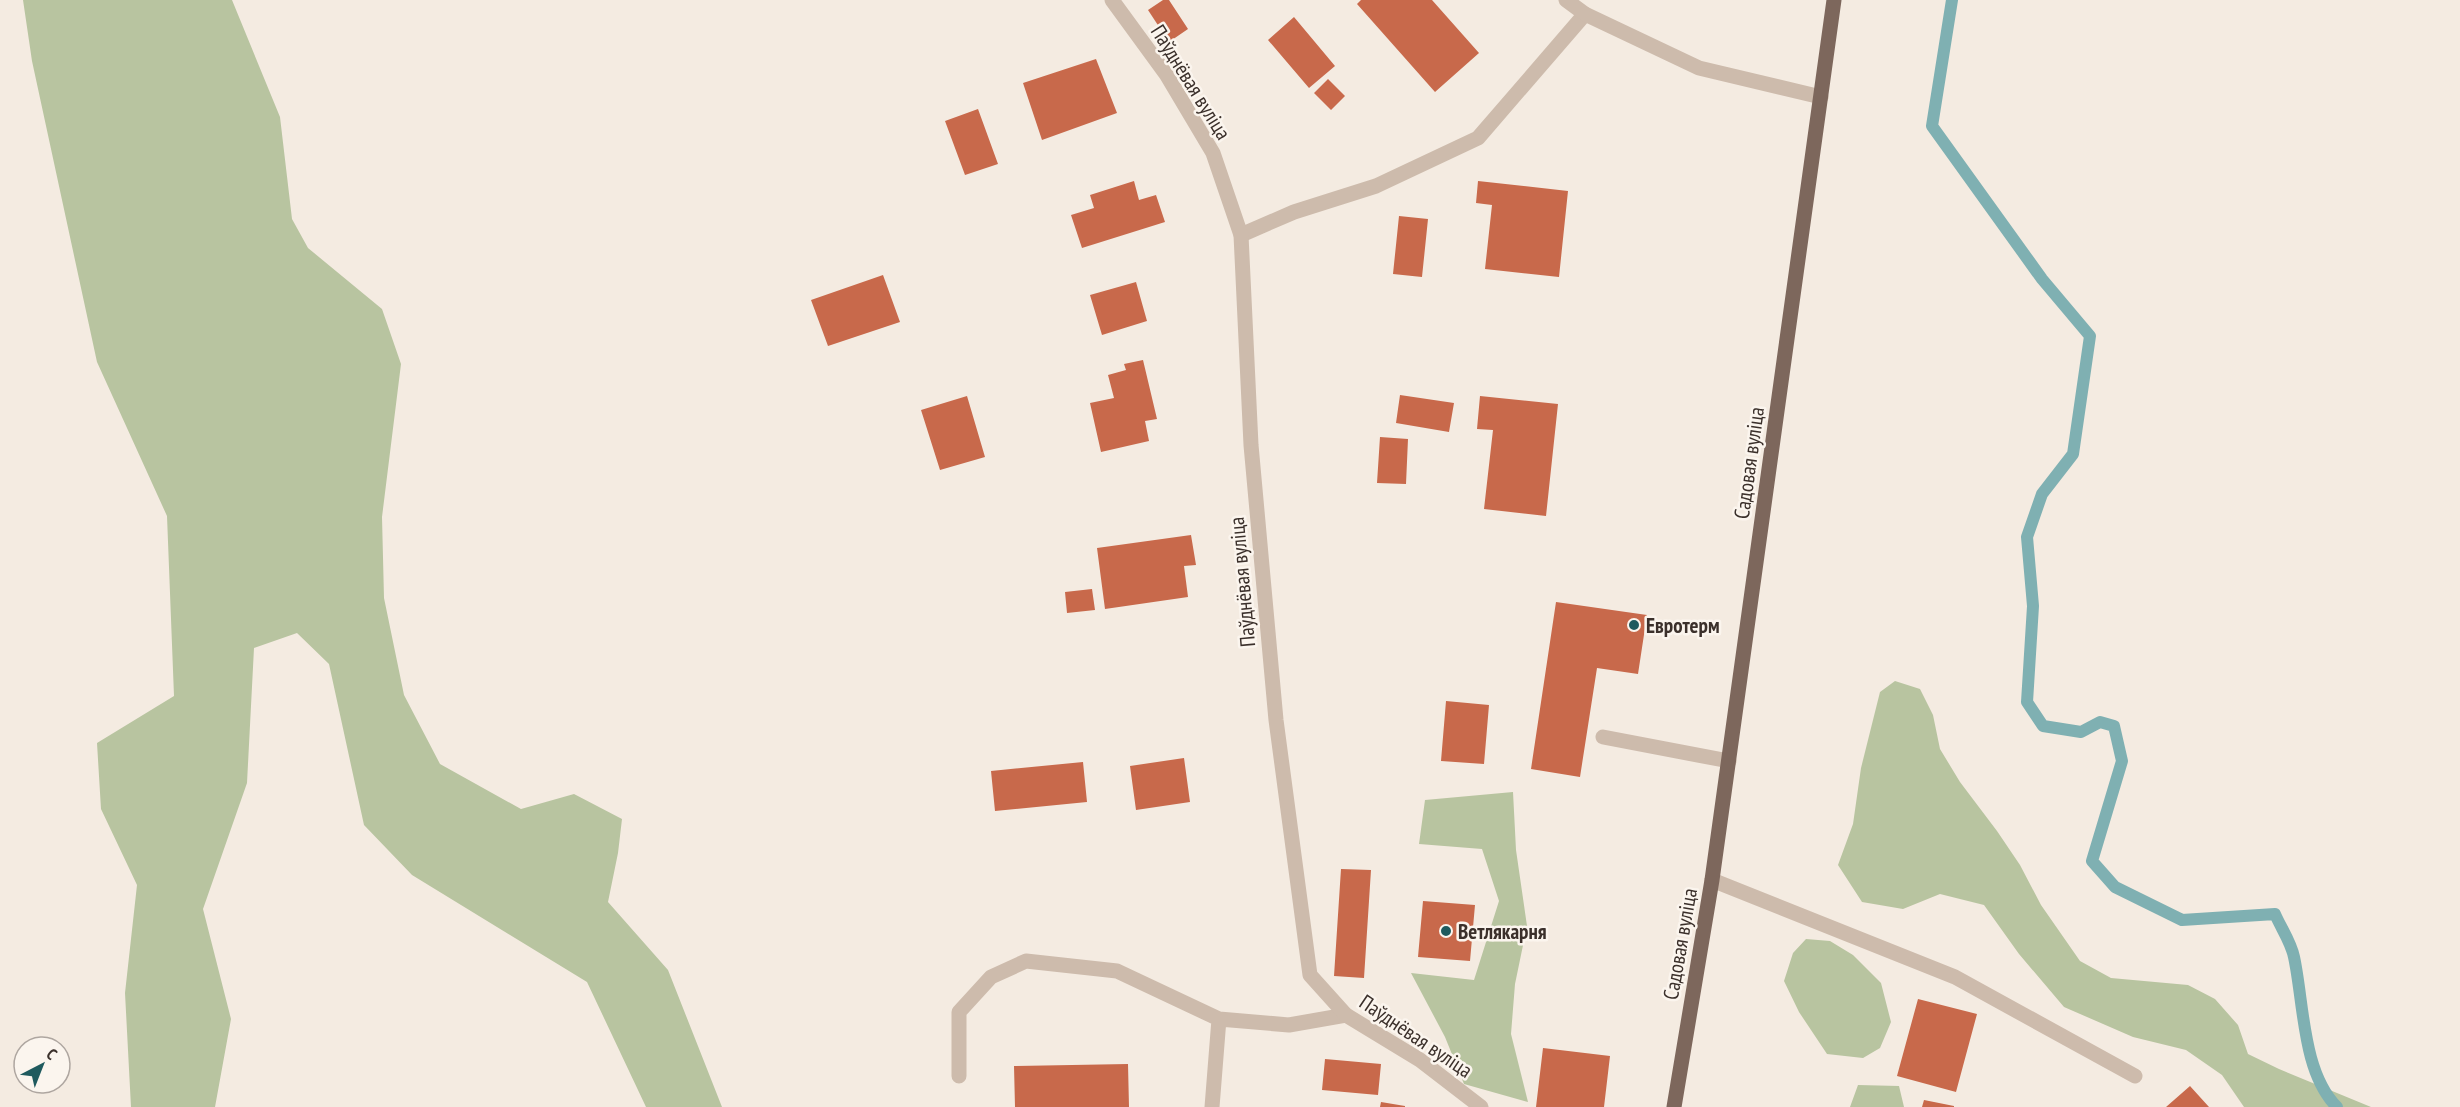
<svg xmlns="http://www.w3.org/2000/svg" width="2460" height="1107" viewBox="0 0 2460 1107" font-family="'PT Sans Narrow',sans-serif">
<style>
.green{fill:#b8c4a0}
.lines{fill:none;stroke-linecap:round;stroke-linejoin:round}
.stream{stroke:#7fb0b2;stroke-width:12}
.building{fill:#c8694b}
.service{stroke:#cdbbac;stroke-width:15}
.minor{stroke:#cdbbac;stroke-width:15}
.tertiary{stroke:#cdbbac;stroke-width:15}
.primary{stroke:#7d675c;stroke-width:15}
.poi-dot{fill:#1f5a5e;stroke:#fbf5ee;stroke-width:2}
.labels{text-anchor:middle;dominant-baseline:central;stroke-width:5;stroke-linejoin:round;paint-order:stroke}
.street-label{font-size:21px;fill:#3b302b;stroke:#fbf5ee}
.poi-label{font-size:21px;font-weight:bold;fill:#3b302b;stroke:#fbf5ee;text-anchor:start}
</style>
<rect width="100%" height="100%" fill="#f4ebe1"/>
<path class="green" d="M23,0h209l48,117 12,102 16,29 74,61 19,55 -19,153 2,81 20,97 36,69 81,45 53,-15 48,25 -4,34 -10,49 60,68 54,137h-76l-59,-125 -175,-107 -48,-50 -35,-161 -32,-31 -43,15 -7,135 -44,126 28,110 -16,88h-84l-6,-114 12,-108 -36,-76 -4,-66 77,-47 -7,-180 -70,-154 -65,-301z
M1895,681l25,8 13,26 7,34 20,33 37,49 23,34 21,40 39,56 31,17 77,7 27,14 23,26 10,29 31,15 92,38h-127l-22,-32 -36,-25 -53,-13 -69,-30 -45,-53 -35,-49 -44,-11 -37,15 -41,-7 -24,-37 15,-41 8,-56 19,-76z
M1513,792l3,58 11,76 -12,58 -4,50 17,68 -64,-18 -19,-47 -34,-64 63,7 25,-79 -17,-52 -63,-5 6,-44z
M1806,939l24,2 23,14 28,28 10,39 -11,26 -17,10 -36,-4 -28,-42 -15,-31 9,-28z
M1858,1085l41,1 5,21h-54z"/>
<g class="lines">
<path class="stream" d="M1952,0l-20,126 110,153 48,57 -17,118 -31,40 -15,43 6,69 -6,96 16,24 38,6 19,-10 14,4 8,35 -30,100 23,26 67,33 93,-6c6,14 16,28 19,43 10,46 8,115 43,150"/>
</g>
<path class="building" d="M1163,0h6l19,29 -19,13 -21,-32z
M1361,0h71l47,53 -44,39 -78,-88z
M1294,17l41,49 -26,22 -41,-48z
M1096,59l21,54 -75,27 -19,-57z
M1328,79l17,17 -14,14 -17,-17z
M978,109l20,55 -33,11 -20,-54z
M1134,181l5,19 17,-5 9,27 -83,26 -11,-33 23,-7 -4,-13z
M1478,181l90,10 -9,86 -74,-8 7,-64 -16,-2z
M1399,216l29,3 -6,58 -29,-3z
M883,275l17,47 -72,24 -17,-46z
M1136,282l11,39 -45,14 -12,-40z
M1143,360l14,59 -12,2 4,20 -48,11 -11,-49 24,-5 -6,-23 18,-5 -2,-6z
M1400,395l54,8 -5,29 -53,-9z
M967,396l18,61 -45,13 -19,-60z
M1480,396l78,8 -12,112 -62,-7 9,-79 -16,-1z
M1380,437l28,2 -2,45 -29,-1z
M1191,535l5,30 -12,1 4,31 -83,12 -8,-61z
M1092,589l3,21 -28,3 -2,-21z
M1556,602l91,13 -9,59 -41,-6 -17,109 -49,-8z
M1446,701l43,4 -5,59 -43,-3z
M1184,758l6,44 -54,8 -6,-44z
M1083,762l4,40 -92,9 -4,-40z
M1341,869l30,1 -7,108 -30,-2z
M1423,901l52,4 -5,56 -52,-4z
M1918,999l59,15 -21,78 -59,-16z
M1543,1048l67,8 -6,51h-68z
M1325,1059l56,5 -3,31 -56,-5z
M1128,1064l1,43h-114l-1,-41z
M2190,1086l19,21h-43z
M1924,1100l30,6v1h-32z
M1381,1102l24,4v1h-25z"/>
<g class="lines">
<path class="service" d="M1241,235l53,-23 82,-26 102,-48 107,-124
M1603,737l126,24
M1712,880l243,97 180,99
M959,1076v-64l32,-35 35,-16 91,10 102,48
M1212,1107l7,-88 70,6 57,-10"/>
<path class="minor" d="M1112,0l54,74 47,79 28,82 10,210 25,275 34,255 36,40 74,45 61,47"/>
<path class="tertiary" d="M1566,0l19,14 114,54 122,29"/>
<path class="primary" d="M1674,1107l38,-227 122,-880"/>
</g>
<g class="poi-dot">
<circle cx="1634" cy="625" r="6"/>
<circle cx="1446" cy="931" r="6"/>
</g>
<g class="labels">
<g class="street-label">
<text transform="translate(1191 82) rotate(58)">Паўднёвая вуліца</text>
<text transform="translate(1749 463) rotate(-82)">Садовая вуліца</text>
<text transform="translate(1242 582) rotate(-95)">Паўднёвая вуліца</text>
<text transform="translate(1680 944) rotate(-80)">Садовая вуліца</text>
<text transform="translate(1416 1036) rotate(34)">Паўднёвая вуліца</text>
</g>
<g class="poi-label">
<text x="1646" y="625">Евротерм</text>
<text x="1458" y="931">Ветлякарня</text>
</g>
</g>
<g transform="translate(42 1065) rotate(42)"><circle r="28" fill="#fbf5ee" stroke="#aea6a0" stroke-width="1.5"/>
<path d="M0-4.5L10 22L0 15L-10 22Z" fill="#1f5a5e"/>
<text y="-9" font-size="16" font-weight="bold" text-anchor="middle" fill="#3b302b">С</text>
</g>
</svg>
